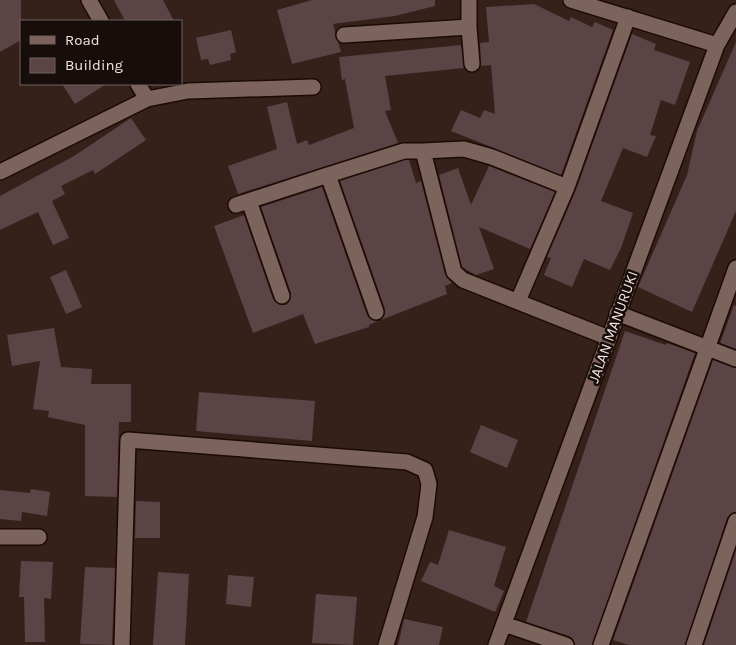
<svg xmlns="http://www.w3.org/2000/svg" width="736" height="645" viewBox="0 0 736 645" font-family="Karla,sans-serif">
<style>
.building{fill:#5b4346}
.lines{fill:none;stroke-linecap:round;stroke-linejoin:round}
.minor-casing{stroke:#1c0a05;stroke-width:18}
.minor{stroke:#7c635b;stroke-width:15}
.labels{text-anchor:middle;dominant-baseline:central;stroke-width:5;stroke-linejoin:round;paint-order:stroke}
.street-label{font-size:15px;fill:#f3e4df;stroke:#170d0a}
</style>
<rect width="100%" height="100%" fill="#36211a"/>
<path class="building" d="M0,0h21v40l-21,12z
M114,0h49l11,21h-49z
M312,0h123v6l-40,10 -62,8 8,28 -49,12 -15,-54z
M534,4l35,17 2,-4 21,10 3,-5 18,8 -52,145 -110,-44 10,-21 19,8 4,-8 11,4 -4,-49 -10,1 -1,-23 9,-1 -3,-35z
M231,30l5,22 -6,2 1,6 -21,5 -2,-6 -7,1 -5,-22z
M632,34l24,10 -2,6 36,12 -15,43 -14,-5 -11,35 6,1 -9,21 -24,-9 -22,53 32,12 -12,35 -11,22 -26,-11 -12,28 -28,-12 7,-17 -4,-1 29,-67z
M736,42v169l-44,101 -54,-25 49,-112 10,-44z
M461,45l3,23 -79,8 6,34 -6,1 13,32 -160,51 -10,-28 49,-17 -10,-42 20,-5 10,42 10,-4 2,5 45,-17 -9,-49 -3,1 -3,-23z
M62,84h44l-31,20z
M131,118l15,22 -51,34 -2,-4 -32,16 4,8 -13,7 17,37 -16,7 -15,-33 -38,18v-34l74,-40z
M405,160h4l7,23 5,-2 24,93 7,9 -7,3 2,8 -66,26 4,-6v-5l-45,-128z
M489,166l66,26 -25,57 -51,-22 15,42 -18,6 -14,-8 -23,-92 19,-7 13,37z
M322,187l45,128 3,4 8,2 -9,4v2l-54,17 -12,-30 -50,19 -39,-107 30,-11 29,84 7,6h6l5,-7v-5l-30,-86z
M66,270l16,37 -16,7 -16,-37z
M734,305l2,1v43l-16,-6z
M54,328l7,39 31,2 -1,15h40v38h-12l-2,75 -32,-1v-71l-37,-8 1,-6 -16,-2 7,-48 -28,5 -5,-31z
M625,331l41,14 1,-2 28,10 -103,292h-17l-2,-6 -4,-3 -43,-14z
M713,360l23,8v144l-6,2 -3,4 -42,127h-56l-16,-5z
M199,392l116,9 -3,40 -116,-10z
M481,425l37,15 -11,28 -37,-16z
M31,489l19,3 -3,24 -25,-4 -1,9 -21,-2v-29l30,3z
M136,501l24,1v36h-25z
M449,530l57,17 -12,39 10,5 -9,21 -74,-31 9,-19 8,3z
M736,550v95h-32z
M21,561l32,1 -2,37 -7,-1 1,44h-20l-1,-45h-5z
M85,567l30,1 -3,77 -32,-1z
M158,572l31,2 -4,71h-32z
M228,575l26,2 -3,30 -25,-3z
M316,594l41,3 -4,48 -41,-2z
M404,619l39,8 -4,18h-41z"/>
<g class="lines">
<defs>
<path id="minor" d="M89,0l12,21
M469,0v27l3,37
M571,0l146,45
M344,35l125,-8
M147,99l41,-8 125,-4
M423,151l41,-2 28,8 75,30
M0,172l147,-73 -9,-15
M249,201l33,95
M236,205l92,-30
M518,301l49,-114 61,-170
M376,312l-48,-137 76,-24h19l31,121 9,8 146,58
M617,313l119,46
M0,537h39
M504,624l62,21
M122,645l6,-205 279,22 18,8 4,14 -4,33 -39,128
M496,645l221,-600 19,-33
M601,645l135,-377
M694,645l42,-124"/>
</defs>
<use href="#minor" class="minor-casing"/>
<use href="#minor" class="minor"/>
</g>
<g class="labels">
<g class="street-label">
<text transform="translate(613 327) rotate(-70)">JALAN MANURUKI</text>
</g>
</g>
<rect x="20" y="20" width="162" height="65" fill="#170d0a" stroke="#6f635f"/>
<rect x="30" y="36" width="25" height="8" fill="#7c635b" stroke="#6f635f"/>
<text x="65" y="45" font-size="15" fill="#f3e4df">Road</text>
<rect x="30" y="58" width="25" height="15" fill="#5b4346" stroke="#6f635f"/>
<text x="65" y="70" font-size="15" fill="#f3e4df">Building</text>
</svg>
